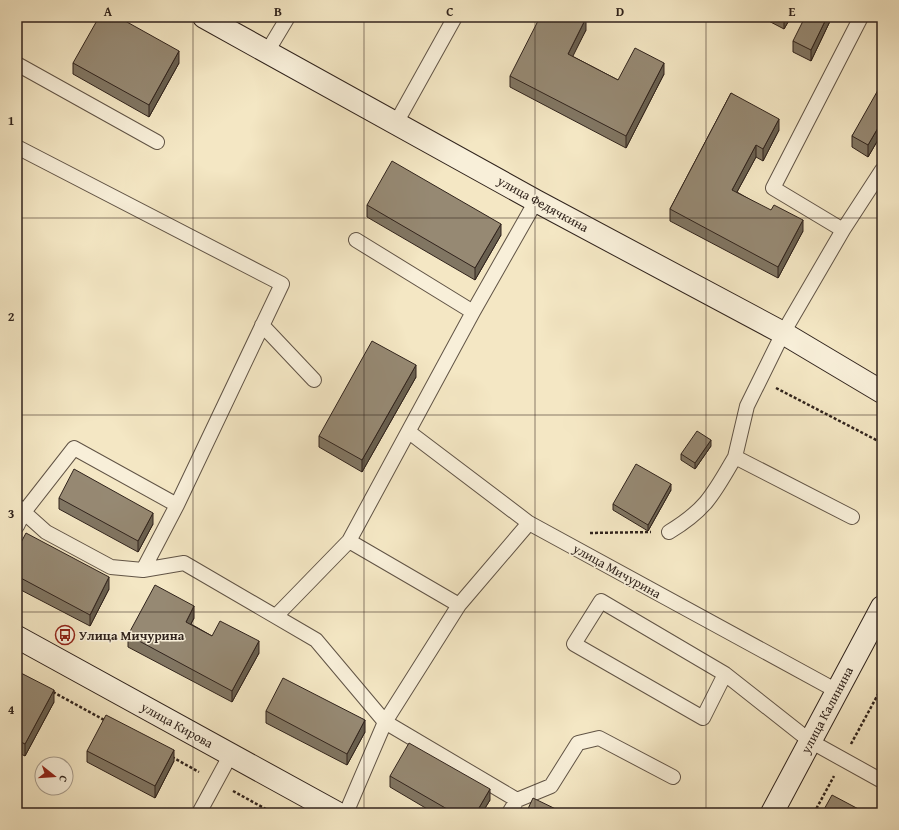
<svg xmlns="http://www.w3.org/2000/svg" width="899" height="830" viewBox="0 0 899 830" font-family="'Gentium Book Plus',serif">
<style>
.lines{fill:none;stroke-linecap:round;stroke-linejoin:round}
.lane-casing{stroke:#615446;stroke-width:16}
.secondary-casing{stroke:#30231c;stroke-width:24}
.path{stroke:#30231c;stroke-width:2.5;stroke-dasharray:3 2;stroke-linecap:butt}
.lane{stroke:#f8efd9;stroke-width:14}
.secondary{stroke:#f8efd9;stroke-width:22}
.wall{fill:#817663;stroke:#30231c}
.shaded-wall{fill:#696050;stroke:#30231c}
.building{fill:#968973;stroke:#30231c}
.grid{fill:none;stroke:#30231c;stroke-width:1;stroke-opacity:0.55}
.labels{text-anchor:middle;dominant-baseline:central;stroke-width:3;stroke-linejoin:round;paint-order:stroke}
.street-label{font-size:13px;fill:#30231c;stroke:#f8efd9}
.poi-label{font-size:13px;font-weight:bold;fill:#30231c;stroke:#f8efd9;text-anchor:start}
.neatline{fill:none;stroke:#30231c;stroke-width:1.5}
.grid-label{font-size:13px;text-anchor:middle;font-weight:bold;fill:#30231c}
</style>
<rect width="100%" height="100%" fill="#f4e7c4"/>
<filter id="stains"><feTurbulence type="fractalNoise" baseFrequency=".005" numOctaves="4"/><feColorMatrix values="0 0 0 0 .2 0 0 0 0 .09 0 0 0 0 .02 0 0 0 .5 -.17"/></filter>
<radialGradient id="worn" r=".72"><stop offset=".6" stop-color="#630" stop-opacity="0"/><stop offset="1" stop-color="#630" stop-opacity=".3"/></radialGradient>
<g class="lines">
<defs>
<path id="lane" d="M267,52l21,-35
M17,64l140,78
M396,123l59,-106
M17,147l265,137 -105,221 -34,65
M843,230l-70,-42 88,-171
M356,240l117,72
M262,325l52,55
M409,432l120,91 308,168
M17,506l29,26 65,35 32,3 41,-7 132,77 69,82 132,78 34,-14 27,-43 21,-5 74,39
M852,517l-117,-60 12,-51 36,-73 60,-103 39,-60
M17,526l7,-14 50,-64 103,57
M669,532c38,-23 45,-39 66,-75
M349,541l110,64
M276,616l73,-75 124,-229 63,-111
M725,674l-22,44 -129,-74 27,-43 124,73 85,67 72,40
M199,813l32,-59
M346,813l39,-91 74,-117 70,-82
M509,813l8,-13"/>
<path id="secondary" d="M204,17l332,184 247,132 99,59
M17,637l320,176
M772,813l110,-206"/>
</defs>
<use href="#lane" class="lane-casing"/>
<use href="#secondary" class="secondary-casing"/>
<path class="path" d="M776,388l106,55
M590,533l61,-1
M53,692l53,29
M851,744l31,-57
M172,757l27,15
M233,791l40,22
M814,813l20,-37"/>
<use href="#lane" class="lane"/>
<use href="#secondary" class="secondary"/>
</g>
<path class="wall" d="M761,17h30l-7,12z
M832,17l-21,44 -18,-9v-11z
M586,30l-14,26 46,24 46,-6 -38,74 -116,-61v-11z
M73,63h106l-30,54 -76,-43z
M882,92v41l-14,24 -16,-10v-11z
M731,93l48,37 -16,31 -7,-4 -19,35 66,39 -25,47 -108,-57v-12z
M367,205l134,30 -26,45 -108,-63z
M416,377l-54,95 -43,-25v-11z
M711,446l-16,23 -14,-9v-6z
M671,490l-23,41 -35,-21v-6z
M59,498l94,26 -15,28 -79,-43z
M17,550l92,39 -19,37 -73,-38z
M194,618l-3,6 21,12 47,17 -27,49 -104,-55v-12z
M17,671l37,31 -29,54 -8,-4z
M266,711l99,21 -18,33 -81,-42z
M87,751l87,10 -19,37 -68,-36z
M390,776l100,24 -8,13h-48l-44,-26z"/>
<path class="shaded-wall" d="M784,17h7l-7,12z
M827,17h5l-21,44v-11z
M586,18v12l-18,36v-12z
M179,51v12l-30,54v-12z
M664,63v11l-38,74v-12z
M779,119v11l-16,31v-12z
M882,121v12l-14,24v-12z
M756,145v12l-24,44v-11z
M803,220v11l-25,47v-11z
M501,224v11l-26,45v-12z
M416,365v12l-54,95v-12z
M711,440v6l-16,23v-6z
M671,484v6l-23,41v-6z
M153,513v11l-15,28v-11z
M109,577v12l-19,37v-11z
M194,606v12l-8,15v-11z
M259,641v12l-27,49v-11z
M54,690v12l-29,54v-12z
M365,720v12l-18,33v-11z
M174,750v11l-19,37v-12z
M490,789v11l-8,13h-6z"/>
<path class="building" d="M99,17h19l61,34 -30,54 -76,-42z
M540,17h44l2,1 -18,36 50,26 17,-32 29,15 -38,73 -116,-60z
M805,17h22l-16,33 -18,-9z
M878,90l4,2v29l-14,24 -16,-9z
M731,93l48,26 -16,30 -7,-4 -24,45 39,20 3,-5 29,15 -25,47 -108,-58z
M392,161l109,63 -26,44 -108,-63z
M372,341l44,24 -54,95 -43,-24z
M697,431l14,9 -16,23 -14,-9z
M636,464l35,20 -23,41 -35,-21z
M74,469l79,44 -15,28 -79,-43z
M26,533l83,44 -19,38 -73,-39v-26z
M155,585l39,21 -8,16 26,14 8,-15 39,20 -27,50 -104,-56z
M17,671l37,19 -29,54 -8,-4z
M283,678l82,42 -18,34 -81,-43z
M106,715l68,35 -19,36 -68,-35z
M409,743l81,46 -14,24h-22l-64,-37z
M832,795l34,18h-44z
M533,798l31,15h-38z"/>
<path class="grid" d="M193,17v796M364,17v796M535,17v796M706,17v796M17,218h865M17,415h865M17,612h865"/>
<defs>
<symbol id="bus-ring" viewBox="-11 -11 22 22"><circle r="9.5" fill="#f8efd9" stroke="#8f2418" stroke-width="1.5"/><path d="M-5-6H5V4H4V6H2V4H-2V6H-4V4H-5ZM-3.5-4V0h7V-4ZM-3.5 1.2v1.5H-2V1.2ZM2 1.2v1.5H3.5V1.2Z" fill="#8f2418"/></symbol>
</defs>
<g fill-rule="evenodd">
<use href="#bus-ring" x="54" y="624" width="22" height="22"/>
</g>
<g class="labels">
<g class="street-label">
<text transform="translate(543 204) rotate(29)">улица Федячкина</text>
<text transform="translate(617 571) rotate(29)">улица Мичурина</text>
<text transform="translate(827 710) rotate(-62)">улица Калинина</text>
<text transform="translate(177 725) rotate(29)">улица Кирова</text>
</g>
<g class="poi-label">
<text x="79" y="635">Улица Мичурина</text>
</g>
</g>
<rect width="899" height="830" fill="none" stroke="#f4e7c4" stroke-width="44"/>
<g transform="translate(54 776) rotate(107)"><circle r="19" fill="#f8efd9" stroke="#a89d8d"/>
<path d="M0-3L7 15L0 10L-7 15Z" fill="#8f2418"/>
<text y="-6" font-size="11" font-weight="bold" text-anchor="middle" fill="#30231c">С</text>
</g>
<rect x="22" y="22" width="855" height="786" class="neatline"/>
<g class="grid-label">
<text x="108" y="16">A</text>
<text x="278" y="16">B</text>
<text x="450" y="16">C</text>
<text x="620" y="16">D</text>
<text x="792" y="16">E</text>
<text x="11" y="125">1</text>
<text x="11" y="321">2</text>
<text x="11" y="518">3</text>
<text x="11" y="714">4</text>
</g>
<rect width="100%" height="100%" filter="url(#stains)"/>
<rect width="100%" height="100%" fill="url(#worn)"/>
</svg>
